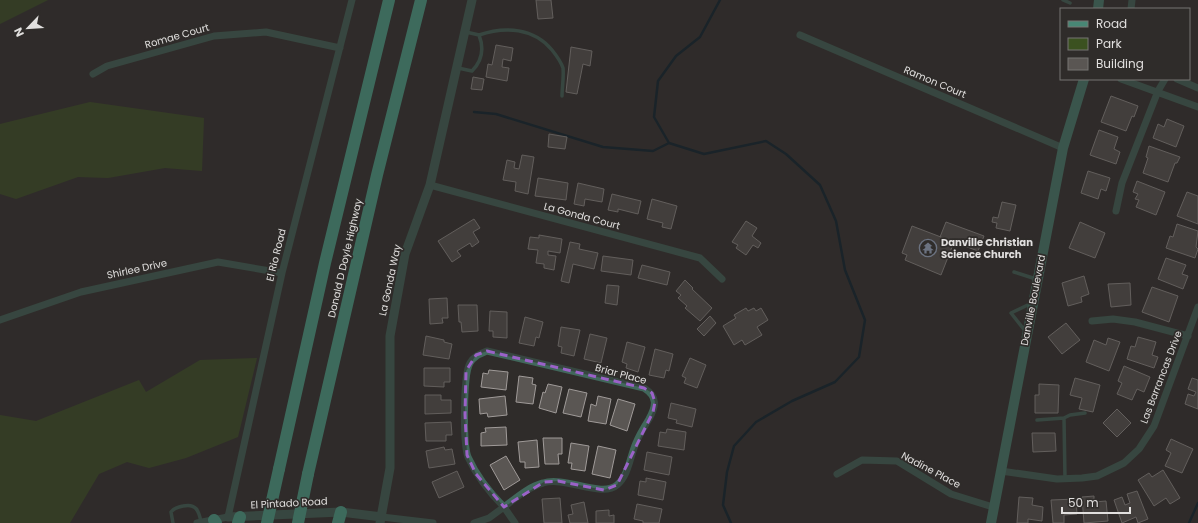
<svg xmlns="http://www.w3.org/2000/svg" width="1198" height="523" viewBox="0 0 1198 523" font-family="Poppins,sans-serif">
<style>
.green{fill:#3b5120}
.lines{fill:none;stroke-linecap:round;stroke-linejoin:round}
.stream{stroke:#011a28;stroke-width:2.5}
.building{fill:#5a5653;stroke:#a09b99}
.service{stroke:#41675b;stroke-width:3.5}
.minor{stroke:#41675b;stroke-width:7}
.tertiary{stroke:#41675b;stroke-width:9}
.secondary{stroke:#488775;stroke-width:10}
.motorway{stroke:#4eb69a;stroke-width:12}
.motorway-bridge{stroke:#4eb69a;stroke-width:12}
.marked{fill:none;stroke:#9a62c8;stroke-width:3;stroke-dasharray:8 5;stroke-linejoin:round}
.labels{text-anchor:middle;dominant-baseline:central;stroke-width:3.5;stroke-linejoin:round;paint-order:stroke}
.street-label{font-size:10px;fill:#e1dfde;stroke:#2f2c2a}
.poi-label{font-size:10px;font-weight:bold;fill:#e1dfde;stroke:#2f2c2a;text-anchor:start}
</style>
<rect width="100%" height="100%" fill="#2f2c2a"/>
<path class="green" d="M0,0h48l-48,24z
M90,102l114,16 -2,53 -37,-3 -57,10 -30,-1 -62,22 -16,-5v-70z
M257,358l-19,79 -52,21 -37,10 -22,-6 -28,12 -29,49h-70v-108l36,6 103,-41 7,12 54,-32z"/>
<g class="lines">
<path class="stream" d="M720,0l-20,37 -24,19 -18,25 -4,36 15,26 35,11 62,-13 20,13 34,31 16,36 9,49 20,50 -6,37 -24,25 -43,19 -36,21 -22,24 -7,26 -4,33 8,18
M474,112l22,2 107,33 50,4 16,-8
M1189,523l9,-20"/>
</g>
<path class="building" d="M536,0h15l2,18 -15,1z
M496,45l17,3 -2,13 -8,-2 -1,8 7,1 -2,13 -21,-4 2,-13 4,1z
M571,47l21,4 -2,15 -7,-2 -6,30 -11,-2z
M473,77l11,2 -2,11 -11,-1z
M1111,96l27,10 -4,11 -2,-1 -6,15 -25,-9z
M1167,119l17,7 -8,21 -23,-9 5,-14 6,3z
M1099,130l19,7 -4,12 6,3 -4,12 -26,-9z
M549,134l18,3 -2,12 -17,-2z
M1149,146l31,11 -3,6h-2l-7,19 -25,-9 5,-15 -2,-1z
M522,155l12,2 -6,37 -13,-3 1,-9 -13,-2 4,-20 8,2 -1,6 5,1z
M1088,171l22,7 -4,13 -5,-2 -3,10 -17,-6z
M538,178l30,5 -2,17 -31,-4z
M1137,181l28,11 -9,23 -20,-8 3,-7 -4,-1 3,-5 -5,-2z
M578,183l26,6 -2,13 -17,-3 -1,7 -10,-2z
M1187,192l11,4v28l-21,-8z
M612,194l29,7 -3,13 -20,-5v3l-10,-2z
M652,199l25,7 -6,23 -9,-2 1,-4 -16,-4z
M1002,202l14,3 -6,26 -14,-3 1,-5 -5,-1 1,-5 5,1z
M474,219l6,9 -7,4 6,10 -7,5 -2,-4 -13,8 4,5 -9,6 -14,-21z
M746,221l11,7 -5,8 9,7 -3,5 -5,-3 -7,10 -10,-7 2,-3 -6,-3z
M946,222l38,14 -6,15 -38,-14z
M1080,222l25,11 -10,25 -26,-10z
M1177,224l21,7 -2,16 2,2 -3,9 -29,-10 4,-12 3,1z
M912,226l42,16 -13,33 -36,-15 2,-5 -5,-2z
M539,235l23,4 -2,14 -12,-2v4l8,1 -2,14 -10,-2v-4l-8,-1 2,-13 -10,-1 2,-12 9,1z
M570,242l10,2 -1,5 19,4 -4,16 -21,-5 -4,19 -8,-2z
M603,256l30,4 -2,15 -30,-4z
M1166,258l20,7 -4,9 6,2 -5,13 -25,-10z
M642,265l28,7 -3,13 -29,-7z
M1084,276l5,18 -8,3 1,5 -14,4 -6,-23z
M685,280l8,8 -1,1 20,19 -12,13 -15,-13 2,-2 -9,-8 3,-3 -5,-4z
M1130,283l1,22 -20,2 -3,-23z
M607,285l12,1 -2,19 -12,-2z
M1152,287l26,9 -9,26 -27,-10z
M447,298l1,20h-6l1,5 -13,1 -1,-25z
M458,305h19l1,26 -16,1 -1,-10h-2z
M746,308l2,3 6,-3 2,3 5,-3 7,12 -11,7 5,8 -17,10 -3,-5 -8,5 -11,-19 13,-8 -2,-3z
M490,311l17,1v26l-14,-1v-6h-4z
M710,316l6,7 -12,13 -7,-7z
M525,317l18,5 -4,16 -3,-1 -2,9 -15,-3z
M1066,323l14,17 -18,14 -14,-17z
M561,327l19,3 -6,26 -13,-3 1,-6 -4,-1z
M590,334l17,4 -6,25 -17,-4z
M426,336l18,4v2l8,2 -3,15 -26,-4z
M1138,337l18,5 -4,13 6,2 -4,11 -27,-9 4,-13 4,1z
M1108,338l12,4 -11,29 -23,-9 8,-22 12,5z
M627,342l18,5 -7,25 -12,-4 1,-4 -5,-2z
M655,349l18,5 -4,17 -3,-1 -2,8 -15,-3z
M690,358l16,7 -9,23 -13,-5 2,-5 -4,-2z
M1124,366l26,11 -6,15 -7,-3 -5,11 -15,-6 5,-11 -4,-2z
M424,368h26v14h-6v5l-20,-1z
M489,370l19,2 -2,18 -25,-3 2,-14 5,1z
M519,376l14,2 -1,6 4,1 -3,19 -17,-2z
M1075,378l25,7 -7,27 -14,-3 3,-11 -12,-3z
M1192,378l6,2v29l-13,-5 3,-10 6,2 2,-4 -8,-3z
M548,384l14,3 -6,26 -17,-5 4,-16 2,1z
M1039,384l20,1 -1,28h-23v-18h4z
M569,389l18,4 -6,24 -18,-4z
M425,395h16v5h10v13l-26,1z
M505,396l2,19 -19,2 -1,-4 -7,1 -1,-15z
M598,396l13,3 -5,25 -18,-3 3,-17 5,2z
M618,399l17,5 -8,27 -17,-6z
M671,403l25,6 -4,18 -16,-4 1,-3 -9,-2z
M1117,409l14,14 -14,14 -14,-14z
M451,422l1,13h-6v6h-20l-1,-18z
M506,427l1,18 -26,1v-13l5,-1 -1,-4z
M667,429l19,3 -2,18 -26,-4 2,-14 6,1z
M1032,433h23l1,18 -23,1z
M543,438h19v16h-4l1,10h-14z
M1171,439l22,10 -11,24 -17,-7 6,-13 -5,-3z
M537,440l2,27 -14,1v-6h-5l-2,-20z
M571,443l18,3 -4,25 -14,-2 1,-6h-4z
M598,446l18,4 -6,28 -18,-4z
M444,447l1,3 7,-1 3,15 -26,4 -3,-17z
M647,452l25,5 -3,18 -25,-5z
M506,456l14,24 -16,10 -14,-25z
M1163,470l17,28 -10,6 -4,-6 -12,8 -16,-26 11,-7 3,4z
M457,471l7,16 -25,11 -7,-16z
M646,478l20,4 -3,18 -25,-5 2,-14 6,1z
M1137,491l11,28 -10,4 -2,-6 -14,6 -8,-23 8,-3 3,8 5,-2 -3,-9z
M1094,496v6l12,-1 2,20 -24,2 -2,-26z
M1019,497l14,1 -1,7 11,2 -1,14 -14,-2v4h-11z
M560,498l2,25h-18l-2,-24z
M1076,499l1,15 -13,1v8h-11l-2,-23z
M584,502l4,21h-18l-2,-8 5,-1 -2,-9z
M637,504l25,5 -3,14h-16v-2l-9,-2z
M609,510v6l5,-1v8h-18v-12z"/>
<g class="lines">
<path class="service" d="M1063,0l7,3
M479,35c26,-9 55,-7 73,15 4,5 9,12 11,18 1,9 -1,20 -1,28
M458,68l14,3c10,-10 12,-23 7,-36l-13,-3
M1014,272l22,7
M1026,332l-15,-19 21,-10
M1037,420l27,-2
M1065,479l-1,-61 6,-3 15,-2
M173,523l-2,-11c3,-4 7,-5 12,-6 13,-3 16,5 18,16"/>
<path class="minor" d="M1131,9l1,-9
M800,35l263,113
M93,74l14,-8 107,-30 52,-4 74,16
M1121,79l77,28
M1177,79l21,9
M430,185l270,73 22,21
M1116,211l6,-28 36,-92 7,-12
M0,320l81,-28 137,-30 64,11
M1092,321l21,-2 22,3 53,14
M487,351l157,37c14,9 12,18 5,31 -5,8 -10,16 -13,24 -6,13 -7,32 -19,42 -15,13 -52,-9 -74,-2 -15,4 -27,15 -39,24 -15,-15 -27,-30 -36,-50 -5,-13 -5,-82 2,-94 4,-7 10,-9 17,-12z
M1001,471l56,8 25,-1 15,-2 27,-13 15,-14 15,-23 44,-119
M837,474l25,-14 35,1 54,33 42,13
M382,517l51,6
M197,523l31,-6 54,-244 70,-273
M474,523l15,-5 15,-11 11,16"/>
<path class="tertiary" d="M228,517l113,-5 41,5
M380,523l10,-55v-132l15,-82 25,-69 42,-185"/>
<path class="secondary" d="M1098,9l1,-9
M991,523l72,-375 21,-69"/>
<path class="motorway" d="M279,469l46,-206 64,-263
M308,474l69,-299 44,-175
M214,520l2,3
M238,523l2,-6
M338,523l3,-11"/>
<path class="motorway-bridge" d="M267,523l12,-54
M298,523l10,-49"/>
</g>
<path d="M0 0H1198V523H0ZM487,351l157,37 8,5 3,9 -2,10 -36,73 -13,5 -46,-9 -14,1 -40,25 -28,-33 -9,-19 -2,-41 1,-43 10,-16z" fill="#2f2c2a" fill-opacity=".55" fill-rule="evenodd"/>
<path class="marked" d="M487,351l157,37 8,5 3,9 -2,10 -36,73 -13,5 -46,-9 -14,1 -40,25 -28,-33 -9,-19 -2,-41 1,-43 10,-16z"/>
<defs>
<symbol id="temple-ring" viewBox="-11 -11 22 22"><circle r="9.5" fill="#2f2c2a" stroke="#6b7280" stroke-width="1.5"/><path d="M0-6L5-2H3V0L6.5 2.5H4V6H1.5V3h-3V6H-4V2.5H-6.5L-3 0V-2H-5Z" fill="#6b7280"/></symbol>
</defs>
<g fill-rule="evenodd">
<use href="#temple-ring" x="918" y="238" width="20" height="20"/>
</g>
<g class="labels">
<g class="street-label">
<text transform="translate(177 36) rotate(-16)">Romae Court</text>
<text transform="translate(935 82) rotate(23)">Ramon Court</text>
<text transform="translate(582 216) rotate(15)">La Gonda Court</text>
<text transform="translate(276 255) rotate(-76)">El Rio Road</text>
<text transform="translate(345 258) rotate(-77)">Donald D Doyle Highway</text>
<text transform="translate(137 269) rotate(-12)">Shirlee Drive</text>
<text transform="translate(390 280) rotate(-78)">La Gonda Way</text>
<text transform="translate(1033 300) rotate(-79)">Danville Boulevard</text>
<text transform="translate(621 374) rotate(15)">Briar Place</text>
<text transform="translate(1161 377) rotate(-69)">Las Barrancas Drive</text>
<text transform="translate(931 470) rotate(28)">Nadine Place</text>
<text transform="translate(289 503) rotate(-3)">El Pintado Road</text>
</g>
<g class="poi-label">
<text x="941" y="242">Danville Christian<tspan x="941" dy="12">Science Church</tspan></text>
</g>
</g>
<rect x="1060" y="8" width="130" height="72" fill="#2f2c2a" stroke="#767472"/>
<rect x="1068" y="21" width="20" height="6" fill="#488775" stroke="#767472"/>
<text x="1096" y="28" font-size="12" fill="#e1dfde">Road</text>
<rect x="1068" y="38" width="20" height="12" fill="#3b5120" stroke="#767472"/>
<text x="1096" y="48" font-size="12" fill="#e1dfde">Park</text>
<rect x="1068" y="58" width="20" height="12" fill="#5a5653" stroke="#767472"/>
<text x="1096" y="68" font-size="12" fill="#e1dfde">Building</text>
<g transform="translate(28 28) rotate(245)" stroke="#2f2c2a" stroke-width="3" paint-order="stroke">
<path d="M0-3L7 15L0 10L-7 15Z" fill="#e1dfde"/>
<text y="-6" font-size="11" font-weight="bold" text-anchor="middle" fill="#e1dfde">N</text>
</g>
<path d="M1062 507v6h68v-6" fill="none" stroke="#e1dfde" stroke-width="2"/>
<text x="1068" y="507" font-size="12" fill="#e1dfde" stroke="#2f2c2a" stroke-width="3" paint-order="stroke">50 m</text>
</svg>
